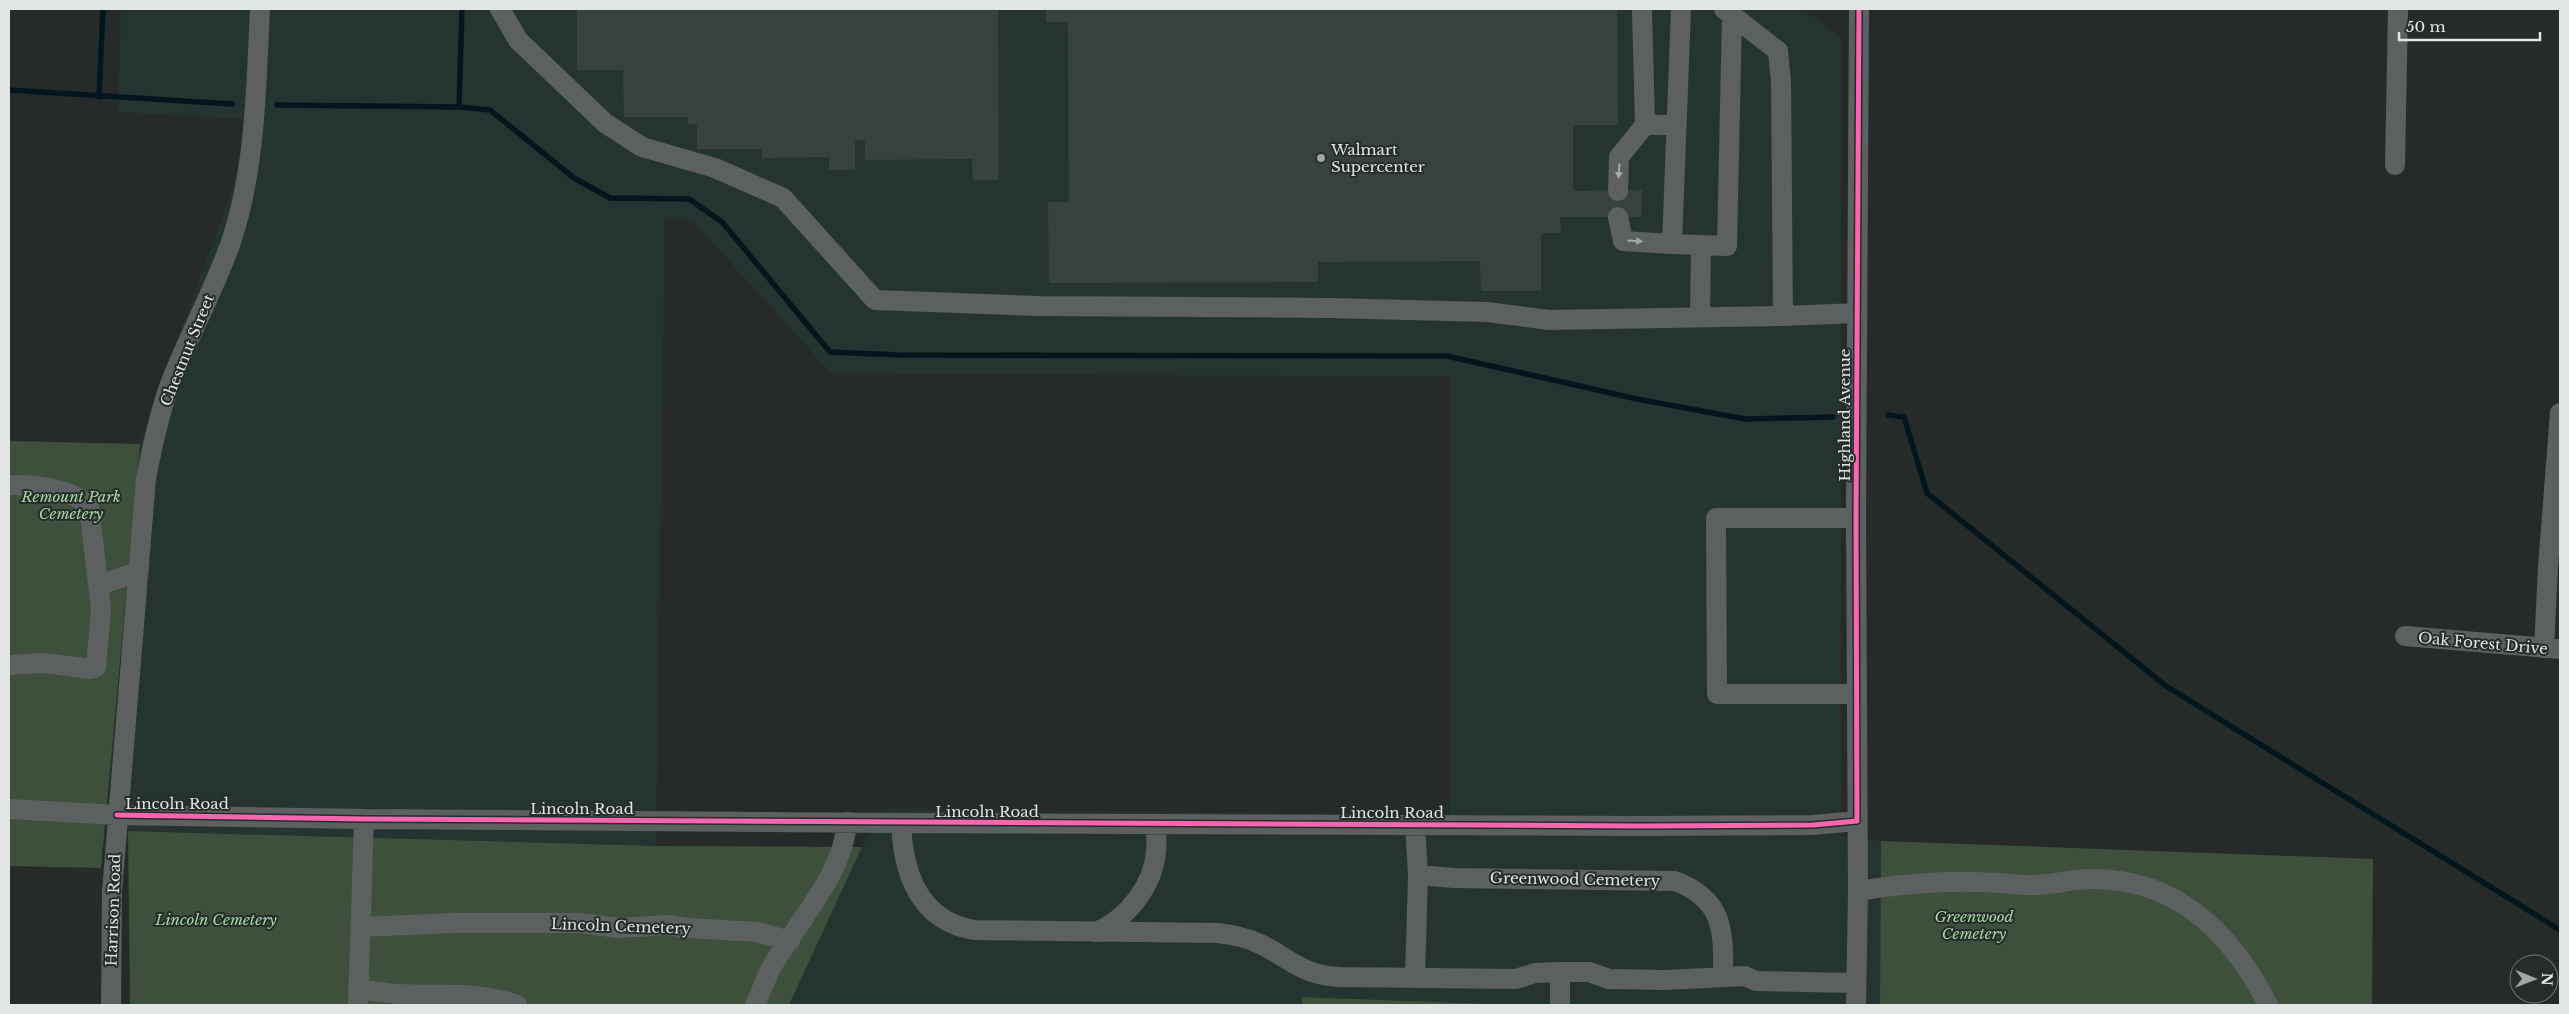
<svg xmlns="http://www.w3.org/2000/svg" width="2569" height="1014" viewBox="0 0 2569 1014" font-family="'Libre Baskerville',serif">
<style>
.built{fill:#263431}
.green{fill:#3e4f3c}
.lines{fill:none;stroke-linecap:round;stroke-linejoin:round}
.stream{stroke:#03161d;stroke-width:5.5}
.building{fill:#37423e}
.minor{stroke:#5d6060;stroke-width:20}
.cycleway-casing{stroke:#252c2b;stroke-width:8}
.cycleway{stroke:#f766af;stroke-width:5}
.oneway{fill:#a6a9a9}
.poi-dot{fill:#a0a4a3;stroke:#252c2b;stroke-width:2}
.labels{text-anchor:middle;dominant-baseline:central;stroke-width:4;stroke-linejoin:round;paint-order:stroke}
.poi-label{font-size:15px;fill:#e1e5e4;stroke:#252c2b;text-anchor:start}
.street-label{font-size:15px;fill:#e1e5e4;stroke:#252c2b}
.park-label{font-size:15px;font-style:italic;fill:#a9d9a2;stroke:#252c2b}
</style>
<rect width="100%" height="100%" fill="#262b2a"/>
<path class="built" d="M121,9h1682l38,28v800l40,4 -1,164h-364l-213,-8 -1,8h-513l73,-158 21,-38 567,6 1,-438 -620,-4 -138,-152 -28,-3 -9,628 -551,-16 35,-386 94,-259 11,-66 -127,-7z"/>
<path class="green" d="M9,441l131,3 -39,424 -92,-2z
M128,831l528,15 206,1 -73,158h-659z
M1881,841l492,18 -1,146h-492z
M1302,997l214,8h-214z"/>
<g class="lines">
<path class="stream" d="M9,90l223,14
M99,97l4,-88
M277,105l182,2 31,3 84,68 36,20 79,1 33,23 108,130 69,3 548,1 190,43 108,20 88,-2
M459,107l3,-98
M1888,415l16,2 23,76 239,193 394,244"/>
</g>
<path class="building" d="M577,9h421l1,171h-26l-1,-21 -107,1v-20h-10v30h-26v-13l-67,1v-9h-65v-24l-9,-1v-7h-64l-1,-47h-46z
M1046,9h571l1,116h-45v66l69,-1 -1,27h-81l1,16h-20v58h-60l-1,-30 -162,1v20l-269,1 -1,-81h21l-1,-180h-22z"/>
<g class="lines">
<path class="minor" d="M500,9l18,31 87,83 37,24 73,21 68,30 92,102 164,6 290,2 158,4 62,8 234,-4
M1642,9l3,116h31
M1681,9l-9,235 55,2 5,-231
M1724,9l54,42 3,30 2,235 74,-3
M2395,165l3,-156
M1618,191l1,-34 26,-32
M1618,217l5,24 49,3
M1700,318l1,-73
M9,485c25,0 62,2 80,22l12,102 -5,58 -5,2 -48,-6 -34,2
M1856,518h-140l1,176h140
M100,585l37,-13
M2405,636l155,13
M2544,648l4,-81 12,-154
M9,809l108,6 247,4 537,4 741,3 171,-1 44,-4
M901,823c2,49 17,97 73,107l244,3c14,2 28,4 42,11 31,15 40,30 78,33l178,2 19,-6 25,-1h29l20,7 56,1 80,-4 11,5 100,2
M1418,875l36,3 221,3c48,18 49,49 48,95
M1858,891c39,-6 78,-10 118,-9 19,0 38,3 57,3 20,0 40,-6 60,-6 85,0 140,56 175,126
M361,927l93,-4h125l40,5 50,-3 19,3 69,4 33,9
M1096,932c30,-12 58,-47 60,-81 1,-9 0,-18 0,-27
M1560,972v33
M1415,978l3,-103 -3,-50
M360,989c12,2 25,4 38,5 40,2 80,-3 119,11
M111,1005l1,-114 34,-412c6,-32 13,-64 24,-95 18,-47 43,-92 60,-139 26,-76 26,-157 30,-236
M358,1005l6,-186
M755,1005c5,-11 10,-24 15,-35 25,-46 73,-94 77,-148
M1856,1005l2,-114 -2,-373 3,-509"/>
<defs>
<path id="cycleway" d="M117,815l247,4 1278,7 171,-1 44,-4 -1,-303 3,-509"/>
</defs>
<use href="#cycleway" class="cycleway-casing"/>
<use href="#cycleway" class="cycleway"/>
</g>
<defs><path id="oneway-solid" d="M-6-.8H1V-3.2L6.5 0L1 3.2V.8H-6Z" transform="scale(1.25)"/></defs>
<g class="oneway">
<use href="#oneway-solid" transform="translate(1619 171) rotate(93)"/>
<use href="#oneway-solid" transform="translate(1635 241) rotate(4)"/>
</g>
<circle class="poi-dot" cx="1321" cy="158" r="5"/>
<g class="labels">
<g class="poi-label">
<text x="1331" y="149">Walmart<tspan x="1331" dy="17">Supercenter</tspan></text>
</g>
<g class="street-label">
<text transform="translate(187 350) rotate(-68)">Chestnut Street</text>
<text transform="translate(1844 415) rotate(-90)">Highland Avenue</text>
<text transform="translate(2483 643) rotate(5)">Oak Forest Drive</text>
<text x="177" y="803">Lincoln Road</text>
<text x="582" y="808">Lincoln Road</text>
<text x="987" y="811">Lincoln Road</text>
<text x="1392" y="812">Lincoln Road</text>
<text transform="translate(1575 879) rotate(1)">Greenwood Cemetery</text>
<text transform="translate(113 910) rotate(-88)">Harrison Road</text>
<text transform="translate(621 926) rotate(2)">Lincoln Cemetery</text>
</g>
<g class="park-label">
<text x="71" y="496">Remount Park<tspan x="71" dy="17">Cemetery</tspan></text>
<text x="1974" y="916">Greenwood<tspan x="1974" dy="17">Cemetery</tspan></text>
<text x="216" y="919">Lincoln Cemetery</text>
</g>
</g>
<rect width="2569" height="1014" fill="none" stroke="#e1e5e4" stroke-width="20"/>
<g transform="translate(2534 979) rotate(91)"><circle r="24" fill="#252c2b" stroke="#707675"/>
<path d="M0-4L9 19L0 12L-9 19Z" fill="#a0a4a3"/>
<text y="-8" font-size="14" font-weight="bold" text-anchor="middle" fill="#e1e5e4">N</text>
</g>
<path d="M2399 32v8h141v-8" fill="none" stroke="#e1e5e4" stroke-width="2.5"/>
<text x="2406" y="32" font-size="15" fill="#e1e5e4" stroke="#252c2b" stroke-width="4" paint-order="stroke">50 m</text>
</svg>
